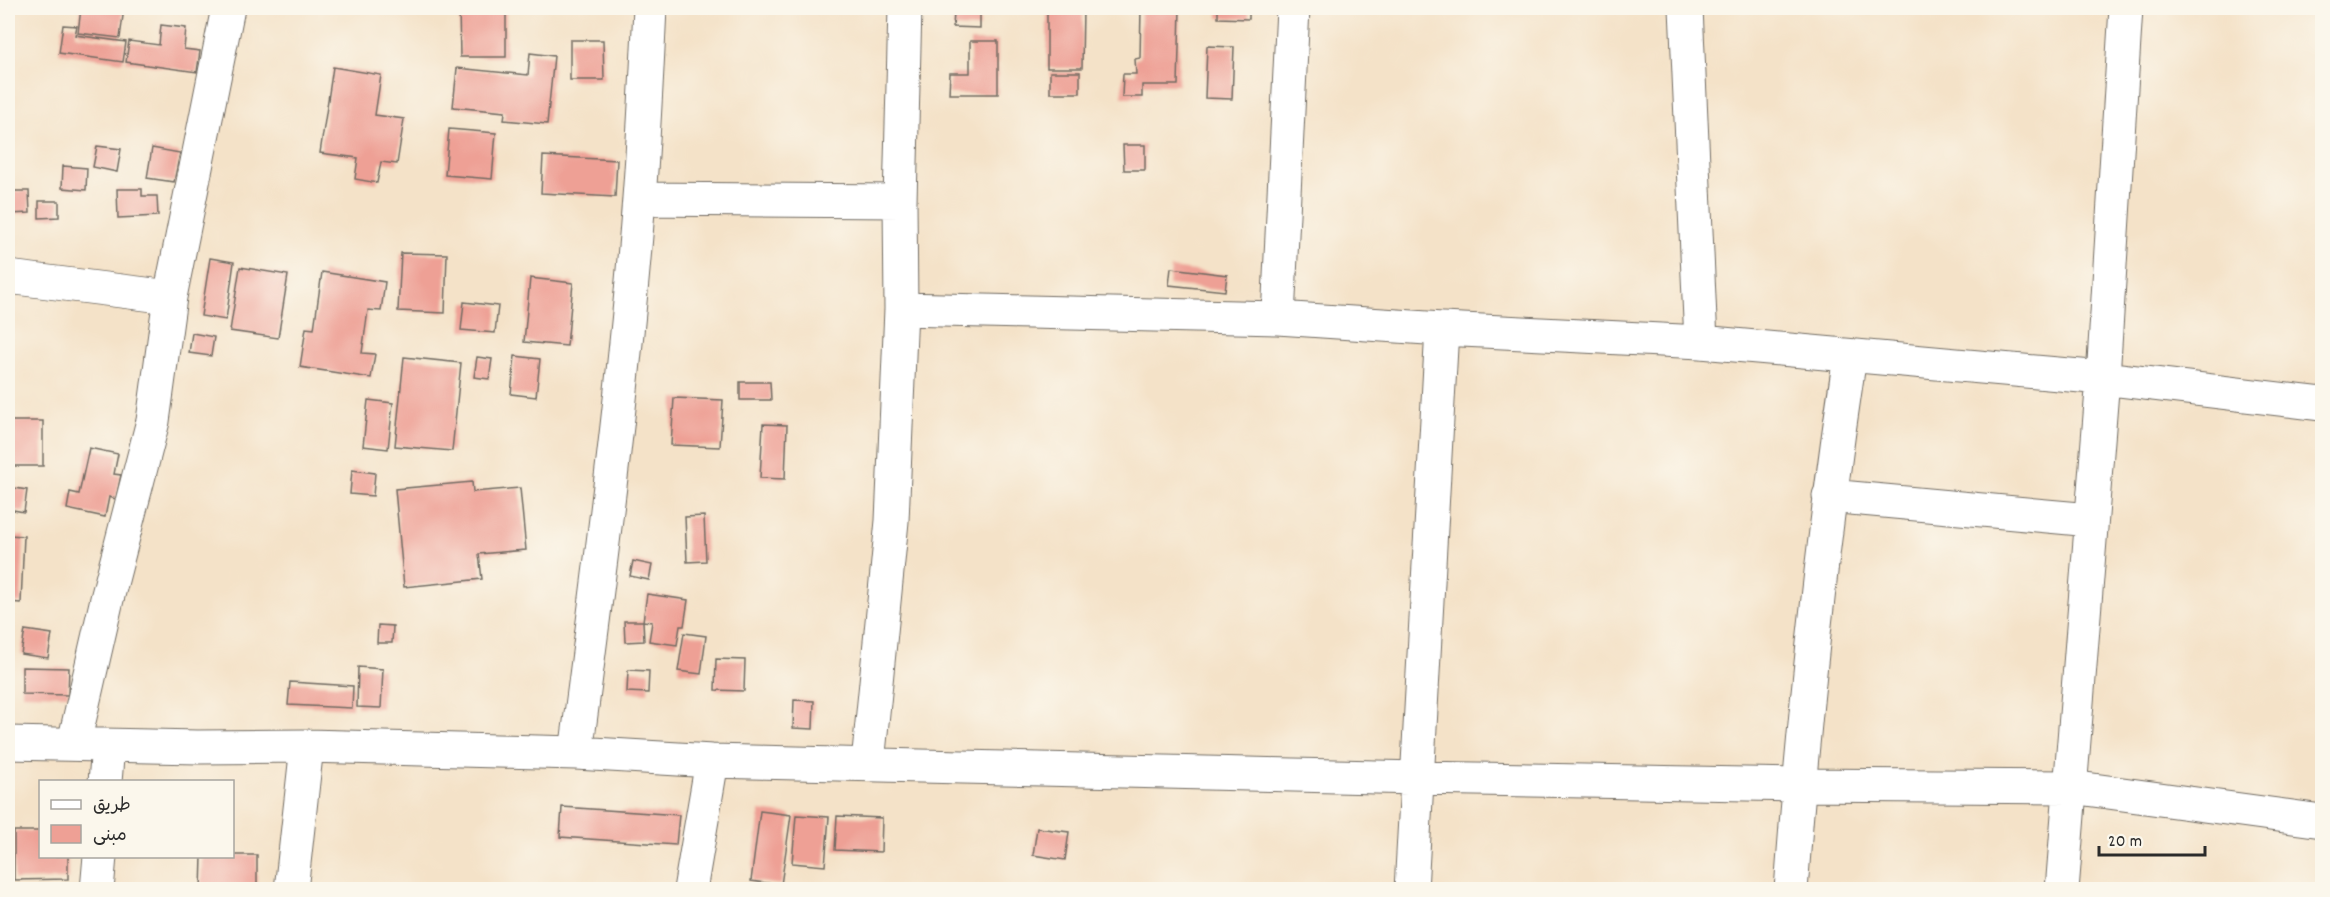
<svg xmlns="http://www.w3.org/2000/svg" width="2330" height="897" viewBox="0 0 2330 897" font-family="Dekko,'Playpen Sans Arabic',sans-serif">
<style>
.building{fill:#eea095}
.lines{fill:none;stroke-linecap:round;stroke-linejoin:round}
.street-casing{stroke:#716b62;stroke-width:35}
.street{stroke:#fff;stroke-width:33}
</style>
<rect width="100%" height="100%" fill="#fbf7ec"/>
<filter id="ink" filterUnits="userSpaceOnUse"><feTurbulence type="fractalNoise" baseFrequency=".0167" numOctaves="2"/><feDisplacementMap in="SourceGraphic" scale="12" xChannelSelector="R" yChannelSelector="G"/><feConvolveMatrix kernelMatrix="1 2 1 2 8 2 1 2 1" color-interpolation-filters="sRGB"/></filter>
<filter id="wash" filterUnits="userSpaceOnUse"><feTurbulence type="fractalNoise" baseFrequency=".008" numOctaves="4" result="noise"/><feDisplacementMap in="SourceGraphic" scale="24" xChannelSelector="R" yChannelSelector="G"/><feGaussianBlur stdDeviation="1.35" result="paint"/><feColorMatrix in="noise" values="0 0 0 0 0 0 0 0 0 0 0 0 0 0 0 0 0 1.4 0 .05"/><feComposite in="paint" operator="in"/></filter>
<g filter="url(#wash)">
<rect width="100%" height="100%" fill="#f4e2c8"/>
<g id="blocks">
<path class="building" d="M81,8h43l-4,30 -42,-5z
M459,8h47v49h-46z
M1047,8h36l-1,60h-35z
M1141,8h39l-2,77h-36v12h-20l1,-23h13l-1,-15 5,-1z
M1218,8h31v11l-31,-1z
M954,12l26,1v15l-27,-1z
M63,25l14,1 -2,9 51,7 -3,20 -64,-9z
M161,25l25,3 -2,21 16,2 -3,21 -71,-10 3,-21 30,4z
M570,40h33l1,40h-34z
M970,41h28v53h-49l1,-21h20z
M1207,46l27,1 -2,52 -27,-1z
M530,53l24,3 -7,68 -43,-4 1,-8 -52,-5 4,-39 71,7z
M333,67l48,8 -6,40 29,4 -7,45 -16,-2 -4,21 -22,-4 3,-21 -38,-5z
M1050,72h30v21h-30z
M449,129l47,4 -4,46 -47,-4z
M1123,145h22v25h-21z
M97,146l24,3 -4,23 -24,-5z
M152,148l28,5 -6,29 -27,-4z
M543,156l74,4 -2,37 -74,-4z
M63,166l24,2 -1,22 -24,-2z
M117,189h25v7h15l1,20 -40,2z
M9,191h20l1,22 -21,1z
M39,201h20v16l-20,1z
M401,253l46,1 -2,59 -47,-2z
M210,258l24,4 -8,58 -25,-4z
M240,267l48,8 -10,63 -48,-7z
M1171,268l56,7 -2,16 -56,-6z
M322,272l63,10 -4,29 -13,-1 -6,43 13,1 -4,24 -71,-11 6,-39 8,1z
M530,278l43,5 -6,63 -43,-4z
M464,302l34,4 -3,27 -34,-3z
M192,333l22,4 -3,19 -22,-3z
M515,356l25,3 -4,38 -25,-3z
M404,357l57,6 -9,88 -57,-5z
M477,357l15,2 -3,20 -15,-2z
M740,382h30l1,18h-31z
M674,398l49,2 -3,47 -49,-2z
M368,400l25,3 -5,46 -25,-3z
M8,421h35v45h-35z
M763,424l24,1 -2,54 -25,-1z
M89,448l29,6 -4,20 7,1 -5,24 -7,-2 -4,20 -38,-8 3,-17 9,2z
M352,470l23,3 -2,23 -23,-2z
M472,482l1,10 47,-4 6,62 -47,4 3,25 -78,8 -9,-98z
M8,487l19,3 -3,22 -16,-3z
M704,516l2,45 -19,1 -2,-45z
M8,535l16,1 -3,67 -13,-1z
M633,561l19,4 -3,15 -19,-4z
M647,594l41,6 -4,26h-4l-3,19 -28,-4 3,-19 -9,-1 1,20 -19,1 -1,-21h19z
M378,625l15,1 -1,17h-15z
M25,630l27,4 -4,24 -27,-4z
M684,633l22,3 -5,38 -23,-3z
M716,659l29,1 -1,31 -29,-1z
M22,667l47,1 -1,27 -46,-1z
M358,667l25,2 -2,39 -24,-1z
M628,670l21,1 -1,22 -21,-1z
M290,682l63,4 -1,22 -64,-3z
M794,700l20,1 -1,28 -20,-1z
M562,807l117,8 -3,30 -116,-8z
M760,811l31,4 -10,70 -30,-4z
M796,815l33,2 -4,49 -33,-3z
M837,816l45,2 -1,34 -46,-2z
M1037,828l32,4 -4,28 -32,-5z
M14,831h26v25h28v23l-54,1z
M232,855h25v35h-56l1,-34h30z"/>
</g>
</g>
<g filter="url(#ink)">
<use href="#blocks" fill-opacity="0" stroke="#716b62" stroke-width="1.5"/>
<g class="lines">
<defs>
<path id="street" d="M1686,8l15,334
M639,199l261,2
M8,277l162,20
M901,309l377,9 164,11 259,13 402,36 219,26
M1278,318l15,-310
M1829,496l262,24
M8,743l190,4 109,-1 269,7 136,8 706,17 380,7 273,2 251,34
M74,743l33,-144 46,-178 17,-124 58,-289
M576,753c24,-185 49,-370 63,-555 5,-64 8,-127 11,-190
M868,763l24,-242 9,-212 -1,-108 5,-193
M105,782l3,-36
M97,890l3,-34
M291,890l16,-144
M690,890l22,-129
M1411,890l31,-561
M1791,890c13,-179 32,-357 59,-534
M2062,890l41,-512 23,-370"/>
</defs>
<use href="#street" class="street-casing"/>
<use href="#street" class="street"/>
</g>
</g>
<rect width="2330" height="897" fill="none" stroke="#fbf7ec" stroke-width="30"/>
<rect x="39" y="780" width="195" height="78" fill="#fbf7ec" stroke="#a8a59f" stroke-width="1.5"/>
<rect x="51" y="800" width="30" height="9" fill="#ffffff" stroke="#a8a59f" stroke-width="1.5"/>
<text x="93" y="810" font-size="18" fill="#2b2b2b">طريق</text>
<rect x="51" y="825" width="30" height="18" fill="#eea095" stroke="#a8a59f" stroke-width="1.5"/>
<text x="93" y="840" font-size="18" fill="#2b2b2b">مبنى</text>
<path d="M2099 846v9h106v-9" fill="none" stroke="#2b2b2b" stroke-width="3"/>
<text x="2108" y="846" font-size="18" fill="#2b2b2b" stroke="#fbf7ec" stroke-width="4.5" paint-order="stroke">20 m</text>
</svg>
